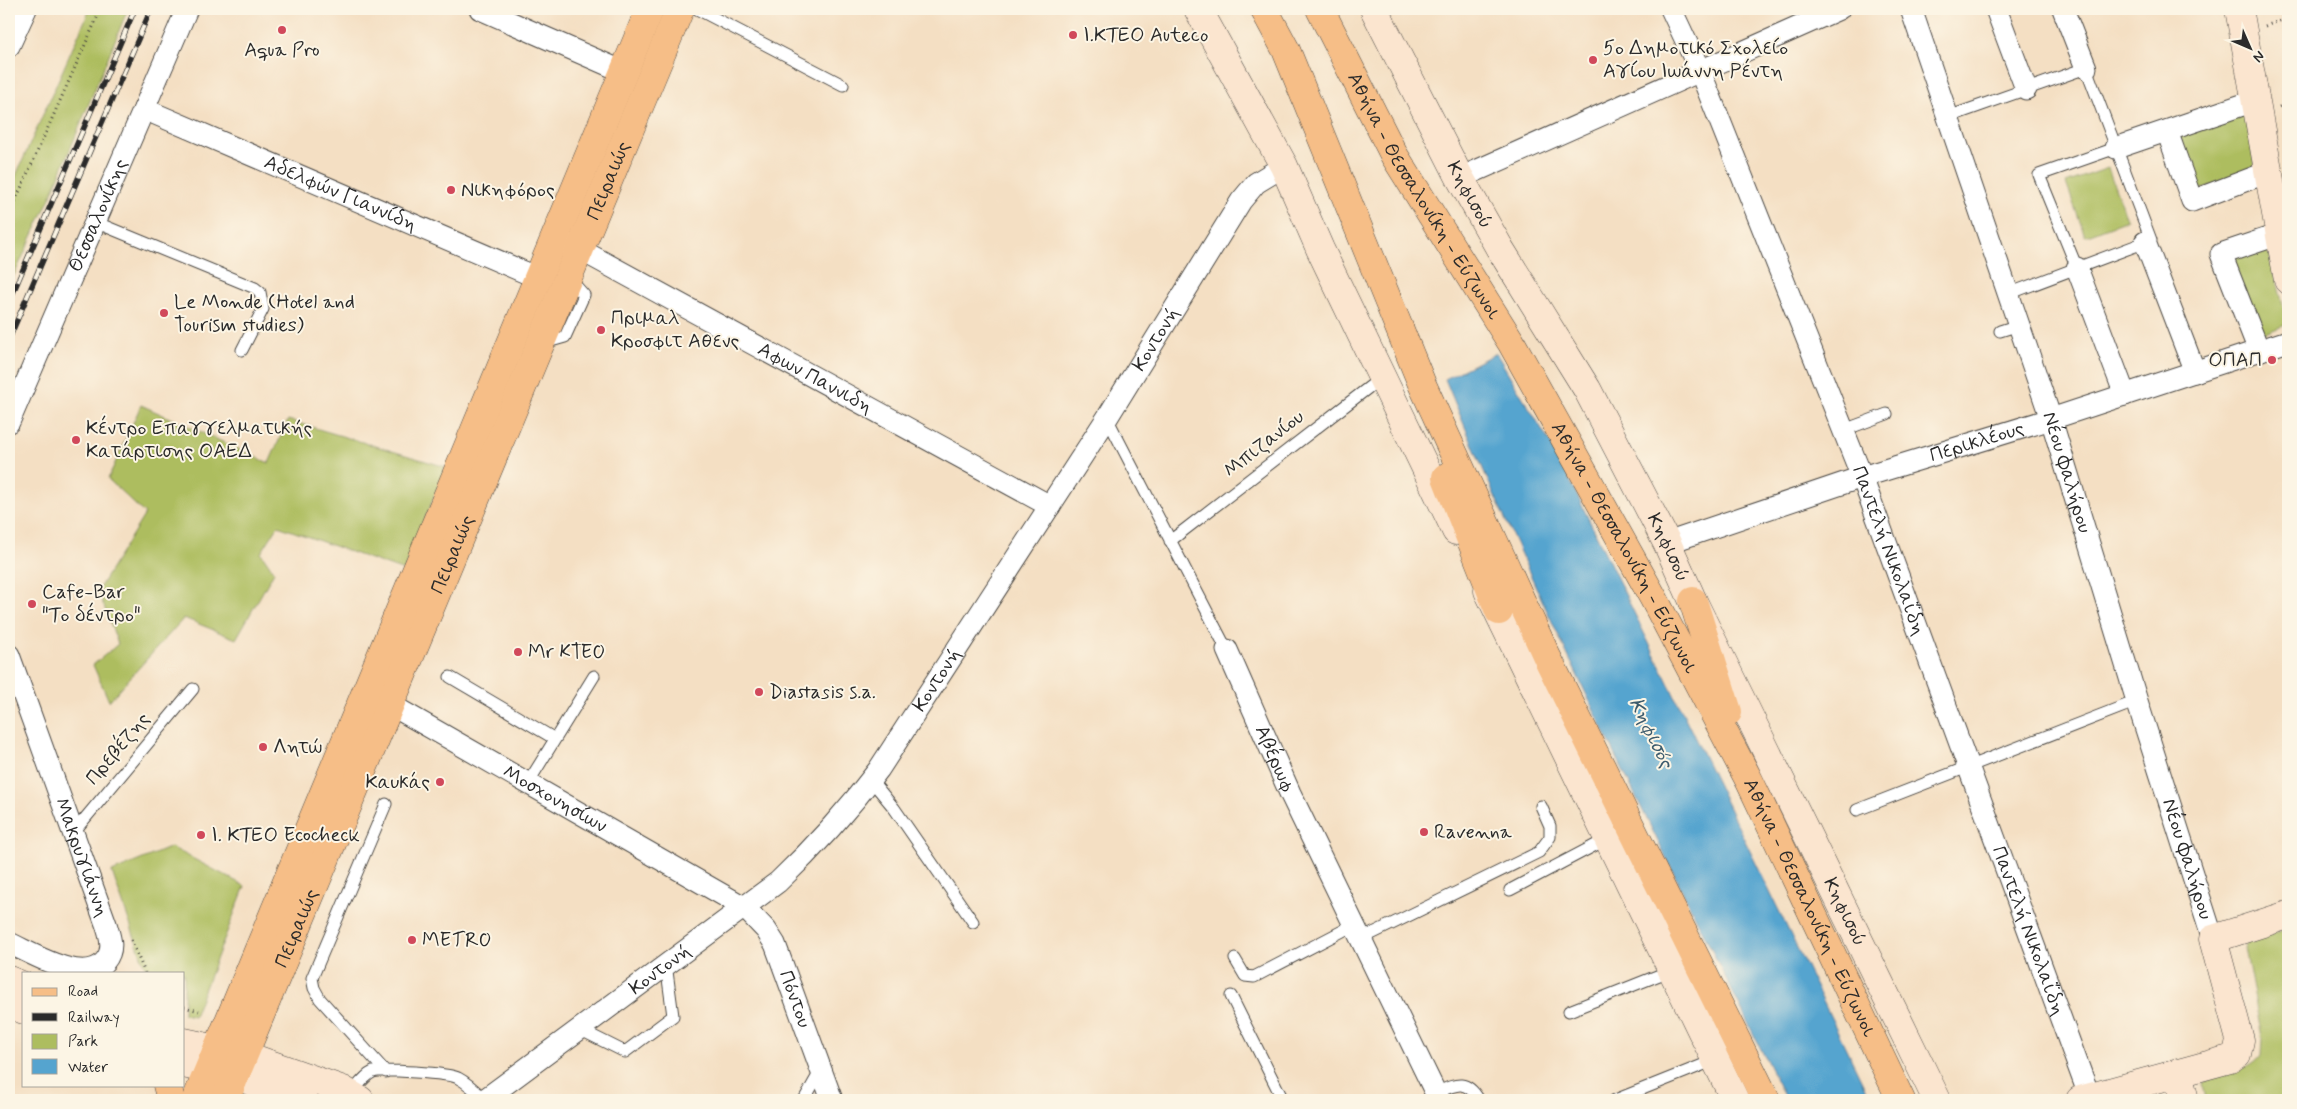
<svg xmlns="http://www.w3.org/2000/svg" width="2297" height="1109" viewBox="0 0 2297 1109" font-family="Mynerve,sans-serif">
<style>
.green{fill:#adbd5f;stroke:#6c7445}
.water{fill:#55a4cf;stroke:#40687d}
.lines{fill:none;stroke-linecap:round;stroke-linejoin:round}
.lane-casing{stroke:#494642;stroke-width:13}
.street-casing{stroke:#494642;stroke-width:23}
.secondary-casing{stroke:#494642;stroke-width:29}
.primary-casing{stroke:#494642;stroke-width:29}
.highway-casing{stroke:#494642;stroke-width:29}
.path{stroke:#494642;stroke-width:3;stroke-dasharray:1 4;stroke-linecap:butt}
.lane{stroke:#fff;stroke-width:11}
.street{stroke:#fff;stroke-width:21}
.secondary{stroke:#fbe5cf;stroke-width:28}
.primary{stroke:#f6be87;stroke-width:28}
.highway{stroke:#f6be87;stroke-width:28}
.rail-casing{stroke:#2b2b2b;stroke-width:5.5}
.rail{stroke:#fcf5e5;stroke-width:4;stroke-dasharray:11;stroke-linecap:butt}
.poi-dot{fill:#d1495b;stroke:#fcf5e5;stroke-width:2}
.labels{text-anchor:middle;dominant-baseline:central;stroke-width:4;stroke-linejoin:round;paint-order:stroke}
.poi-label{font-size:20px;fill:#2b2b2b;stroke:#fcf5e5;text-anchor:start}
.street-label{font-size:20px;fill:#2b2b2b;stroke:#fcf5e5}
.water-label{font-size:21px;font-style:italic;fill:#3c5b6d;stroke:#fcf5e5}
</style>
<rect width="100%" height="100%" fill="#fcf5e5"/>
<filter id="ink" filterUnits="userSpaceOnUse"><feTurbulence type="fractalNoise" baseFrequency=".02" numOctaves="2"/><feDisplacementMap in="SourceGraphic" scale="10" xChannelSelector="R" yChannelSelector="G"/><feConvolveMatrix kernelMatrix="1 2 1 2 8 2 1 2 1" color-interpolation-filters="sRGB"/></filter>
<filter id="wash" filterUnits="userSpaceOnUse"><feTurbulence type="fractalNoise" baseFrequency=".0096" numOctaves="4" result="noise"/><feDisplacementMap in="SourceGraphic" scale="20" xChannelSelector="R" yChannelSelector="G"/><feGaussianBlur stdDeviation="1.12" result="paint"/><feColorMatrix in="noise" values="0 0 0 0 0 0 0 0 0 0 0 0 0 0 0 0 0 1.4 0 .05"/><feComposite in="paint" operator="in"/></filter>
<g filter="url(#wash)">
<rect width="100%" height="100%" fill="#f4dfc3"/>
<path class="green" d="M90,9h38l-78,189 -41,88v-95z
M2245,109l10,60 -56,21 -20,-55z
M2108,168l19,52 -42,16 -19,-53z
M2267,244l21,80 -28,11 -31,-75z
M141,405l128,58 19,-43 158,47 -42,104 -126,-45 -17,27 13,19 -38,67 -52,-21 -75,83 -16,-36 25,-21 -20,-54 47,-76 -37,-35z
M171,847l74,39 -51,130 -10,-2v-41h-37l-35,-101z
M2288,929v171h-82l-3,-17c18,-13 44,-9 58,-28l1,-17 -17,-91 2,-7z"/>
<path class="water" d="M1496,353l61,101 314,646h-85c-117,-238 -240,-475 -341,-721z"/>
</g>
<g filter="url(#ink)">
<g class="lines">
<defs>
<path id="lane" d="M697,9l146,76
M1948,117l138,-49 65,172 -143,54
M95,222l160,66 5,4 3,17 -21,41
M2077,268l-38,-93 77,-27
M2000,331l19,-6
M544,343l21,-6 19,-42 -15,-17
M1107,418l120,232
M1844,430l43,-16
M1170,541l211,-163
M450,677l105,62
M871,780l23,28 79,114
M528,783l66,-107
M386,804l-74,174 2,10 6,11 66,73
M1857,810l280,-109
M72,834l121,-145
M1510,890l97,-51
M1361,939l178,-87 11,-15v-11l-9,-20
M1235,959l10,17 9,1 100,-52
M1231,996l52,104
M1569,1011l103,-41
M579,1029l46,23 48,-36 -7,-52
M1436,1093c20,-9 30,-15 43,7
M351,1094c6,-7 13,-18 22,-22 8,-3 76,1 85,6 10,5 19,14 27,22
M804,1100l17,-30
M1615,1100l100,-40"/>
<g id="street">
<path d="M480,9l144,63"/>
<path id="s1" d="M1671,9l29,62 162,406 228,621"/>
<path id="s2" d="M1911,9l140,410 86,282 76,238"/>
<path d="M1996,9l30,80"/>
<path d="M2063,9l23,59"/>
<path d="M9,46l17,-37"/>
<path id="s3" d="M144,109l394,169"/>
<path d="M2167,131l25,70 76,-29"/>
<path d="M2116,148l138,-47"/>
<path d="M1460,178l379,-169"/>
<path d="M2145,242l50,130"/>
<path id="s4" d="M565,244l14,5 471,257"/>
<path d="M2077,268l48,127"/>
<path d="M2259,351l-38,-97 59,-20"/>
<path id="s5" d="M9,422l178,-413"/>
<path id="s6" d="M1667,543l195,-66 189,-58 237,-78"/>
<path id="s7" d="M1227,650l63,143 149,307"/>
<path id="s8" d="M9,655l97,269c4,13 9,25 -1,37 -21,25 -73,-8 -96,-18"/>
<path id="s9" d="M377,697l367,210 22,23 9,14 57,156"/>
<path id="s10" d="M484,1100l294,-218c37,-35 70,-72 101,-113l228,-351 134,-217 15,-18 28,-17"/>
</g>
<g id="secondary">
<path d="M1198,9l86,157 36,83 136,282"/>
<path id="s11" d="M1374,9l86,169 39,69 88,142 80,154 26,58 244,499"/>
<path d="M2239,9l49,271"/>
<path d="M1488,591l247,509"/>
<path d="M9,980l15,6"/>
<path d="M9,1004l15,6"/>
<path d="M184,1042l60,13 99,35 17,10"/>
<path d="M184,1064l52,12 68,24"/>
<path d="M2178,1074l7,26"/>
<path d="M2080,1100l150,-41 7,-5 3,-14 -27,-101 75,-24"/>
</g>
<g id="primary">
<path d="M167,1085l4,15"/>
<path d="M196,1100l454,-1091"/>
<path id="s12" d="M225,1100l455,-1091"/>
</g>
<g id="highway">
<path d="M1264,9l22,41 136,334 125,273 219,443"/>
<path id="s13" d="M1320,9l74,146 117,187 143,257 96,183 151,318"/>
<path d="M1446,477l53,134"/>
<path d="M1693,601l35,111"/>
</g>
</defs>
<use href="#lane" class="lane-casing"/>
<use href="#street" class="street-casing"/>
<use href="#secondary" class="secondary-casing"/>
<use href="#primary" class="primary-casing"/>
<use href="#highway" class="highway-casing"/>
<path class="path" d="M2265,26l23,-8
M2279,107l9,-4
M9,215l92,-206
M131,940l14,33
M184,1007l15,4"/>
<use href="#lane" class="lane"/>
<use href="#street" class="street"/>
<use href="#secondary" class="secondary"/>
<use href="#primary" class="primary"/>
<use href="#highway" class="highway"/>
<defs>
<path id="rail" d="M9,302l126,-293
M9,339l142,-330"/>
</defs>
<use href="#rail" class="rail-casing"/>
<use href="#rail" class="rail"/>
</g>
</g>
<g class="poi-dot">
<circle cx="282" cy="30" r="5"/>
<circle cx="1073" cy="35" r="5"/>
<circle cx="1593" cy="60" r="5"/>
<circle cx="451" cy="190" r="5"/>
<circle cx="164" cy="313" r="5"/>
<circle cx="601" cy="330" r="5"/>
<circle cx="2272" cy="360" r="5"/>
<circle cx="76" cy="440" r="5"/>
<circle cx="32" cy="604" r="5"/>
<circle cx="518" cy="652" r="5"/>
<circle cx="759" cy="692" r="5"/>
<circle cx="263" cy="747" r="5"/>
<circle cx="440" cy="782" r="5"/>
<circle cx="1424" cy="832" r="5"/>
<circle cx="201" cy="835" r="5"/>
<circle cx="412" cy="940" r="5"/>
</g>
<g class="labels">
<g class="poi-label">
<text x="1083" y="35">Ι.ΚΤΕΟ Auteco</text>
<text x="1603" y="48">5ο Δημοτικό Σχολείο<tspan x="1603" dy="23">Αγίου Ιωάννη Ρέντη</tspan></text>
<text x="282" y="50" text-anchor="middle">Aqua Pro</text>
<text x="461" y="190">Νικηφόρος</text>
<text x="174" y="302">Le Monde (Hotel and<tspan x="174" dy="23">Tourism studies)</tspan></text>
<text x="611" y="318">Πριμαλ<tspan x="611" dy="23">Κροσφιτ Αθενς</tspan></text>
<text x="2262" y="360" text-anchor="end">ΟΠΑΠ</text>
<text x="86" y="428">Κέντρο Επαγγελματικής<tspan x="86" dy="23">Κατάρτισης ΟΑΕΔ</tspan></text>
<text x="42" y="592">Cafe-Bar<tspan x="42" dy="23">"Το δέντρο"</tspan></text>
<text x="528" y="652">Mr KTEO</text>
<text x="769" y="692">Diastasis s.a.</text>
<text x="273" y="747">Λητώ</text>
<text x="430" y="782" text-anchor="end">Καυκάς</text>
<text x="1434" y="832">Ravenna</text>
<text x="211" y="835">Ι. ΚΤΕΟ Ecocheck</text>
<text x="422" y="940">METRO</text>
</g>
<g class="street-label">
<text stroke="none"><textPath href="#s12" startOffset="996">Πειραιώς</textPath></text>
<text stroke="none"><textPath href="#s3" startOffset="214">Αδελφών Γιαννίδη</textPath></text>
<text stroke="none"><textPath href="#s13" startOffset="214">Αθήνα - Θεσσαλονίκη - Εύζωνοι</textPath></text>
<text stroke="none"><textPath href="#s11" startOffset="209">Κηφισού</textPath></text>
<text stroke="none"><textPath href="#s5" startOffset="225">Θεσσαλονίκης</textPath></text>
<text stroke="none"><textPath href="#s10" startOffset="1029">Κοντονή</textPath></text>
<text stroke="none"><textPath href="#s4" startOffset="284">Αφων Παννιδη</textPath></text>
<text stroke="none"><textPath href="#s6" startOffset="326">Περικλέους</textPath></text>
<text transform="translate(1264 444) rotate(-38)">Μπιζανίου</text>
<text stroke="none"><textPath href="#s2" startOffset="489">Νέου Φαλήρου</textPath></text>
<text stroke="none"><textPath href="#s13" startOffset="619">Αθήνα - Θεσσαλονίκη - Εύζωνοι</textPath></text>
<text stroke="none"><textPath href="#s11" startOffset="614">Κηφισού</textPath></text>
<text stroke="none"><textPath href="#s1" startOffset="584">Παντελή Νικολαΐδη</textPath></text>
<text stroke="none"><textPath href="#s12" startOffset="591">Πειραιώς</textPath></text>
<text stroke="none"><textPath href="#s10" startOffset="624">Κοντονή</textPath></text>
<text transform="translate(118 749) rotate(-50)">Πρεβέζης</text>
<text stroke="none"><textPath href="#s7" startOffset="119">Αβέρωφ</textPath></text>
<text stroke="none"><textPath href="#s9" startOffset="205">Μοσχονησίων</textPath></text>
<text stroke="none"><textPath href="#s8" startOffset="215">Μακρυγιάννη</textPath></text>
<text stroke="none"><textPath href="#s2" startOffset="894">Νέου Φαλήρου</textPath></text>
<text stroke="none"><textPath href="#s13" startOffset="1024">Αθήνα - Θεσσαλονίκη - Εύζωνοι</textPath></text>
<text stroke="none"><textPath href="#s11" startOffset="1019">Κηφισού</textPath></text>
<text stroke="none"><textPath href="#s12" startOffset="186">Πειραιώς</textPath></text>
<text stroke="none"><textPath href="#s1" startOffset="989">Παντελή Νικολαΐδη</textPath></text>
<text stroke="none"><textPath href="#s10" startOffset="219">Κοντονή</textPath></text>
<text stroke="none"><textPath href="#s9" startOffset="530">Πόντου</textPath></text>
</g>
<g class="water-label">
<text transform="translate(1651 733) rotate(64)">Κηφισός</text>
</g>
</g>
<rect width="2297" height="1109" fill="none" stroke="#fcf5e5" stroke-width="30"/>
<rect x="22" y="972" width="162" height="115" fill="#fcf5e5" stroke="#a8a49b"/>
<rect x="32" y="988" width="25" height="8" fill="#f6be87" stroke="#a8a49b"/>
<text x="68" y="996" font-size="15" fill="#2b2b2b">Road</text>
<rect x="32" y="1013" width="25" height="8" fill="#2b2b2b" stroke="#a8a49b"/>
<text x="68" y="1022" font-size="15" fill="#2b2b2b">Railway</text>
<rect x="32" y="1034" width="25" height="15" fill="#adbd5f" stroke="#a8a49b"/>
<text x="68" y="1046" font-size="15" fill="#2b2b2b">Park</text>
<rect x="32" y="1059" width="25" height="15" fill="#55a4cf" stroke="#a8a49b"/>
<text x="68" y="1072" font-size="15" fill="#2b2b2b">Water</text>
<g transform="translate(2250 48) rotate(135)" stroke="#fcf5e5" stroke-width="4" paint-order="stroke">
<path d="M0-4L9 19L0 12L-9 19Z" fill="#2b2b2b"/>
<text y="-8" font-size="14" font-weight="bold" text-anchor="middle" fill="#2b2b2b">N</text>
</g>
</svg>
